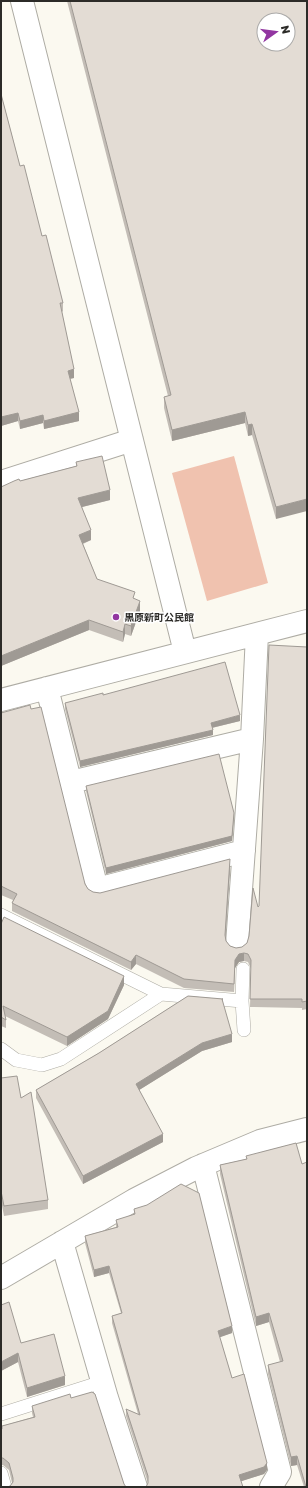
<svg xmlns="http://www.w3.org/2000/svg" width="308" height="1488" viewBox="0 0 308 1488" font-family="'Golos Text','Noto Sans JP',sans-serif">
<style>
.green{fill:#f0c2af}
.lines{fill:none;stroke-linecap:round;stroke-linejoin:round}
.service-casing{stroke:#aeaca4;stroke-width:14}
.minor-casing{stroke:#aeaca4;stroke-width:24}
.service{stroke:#fff;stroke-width:13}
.minor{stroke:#fff;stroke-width:22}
.wall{fill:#c3bdb6}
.shaded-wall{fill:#9f9a94}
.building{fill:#e3dcd4;stroke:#9f9a94;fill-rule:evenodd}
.poi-dot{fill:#9236a1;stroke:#fff;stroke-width:1.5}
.labels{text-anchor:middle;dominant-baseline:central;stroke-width:3;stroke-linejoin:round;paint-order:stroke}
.poi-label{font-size:10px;font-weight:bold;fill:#2c2b28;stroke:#fff;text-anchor:start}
</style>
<rect width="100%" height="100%" fill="#fbf9f0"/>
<path class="green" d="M234,456l34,127 -61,18 -35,-128z"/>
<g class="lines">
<defs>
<path id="service" d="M1,915l160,79 81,7
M243,969l-1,32 2,29
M1,1049l15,11 26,5 19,-6 100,-65
M1,1414l101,-32
M1,1473l4,14"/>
<path id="minor" d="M22,1l163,651
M1,482l131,-42
M47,688l50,201 147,-38
M1,700l306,-79
M71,782l181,-43
M237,944l15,-205 5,-105
M203,1165l77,307 -9,15
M62,1242l45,156 29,89
M1,1278l133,-78 62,-32 64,-27 47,-12"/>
</defs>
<use href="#service" class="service-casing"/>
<use href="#minor" class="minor-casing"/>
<use href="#service" class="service"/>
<use href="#minor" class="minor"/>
</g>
<path class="wall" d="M67,1h240l-31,518 -24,-84 -4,1 -3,-13 -73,18 -8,-33v-11l4,-1z
M1,94l19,72 43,137v8l-1,1 12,66 -4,1 9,42 -35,8 -1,-6 -23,6 -2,-8 -17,5z
M76,462l34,38 -28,7 9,33 -8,4 14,35 38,20 5,12 -9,25 -6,-2 -2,8 -34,-12 -88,36v-179l19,-6 56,-15z
M307,647v362l-5,1v-2l-52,-1 1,-38 -3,-7 -4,-1 -5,1 -4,6 -1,24 -50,-4 -48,-24 -5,6 -119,-59v-8l1,-3 -12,-5v-182l87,176 5,3 7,1 130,-25 -5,69 1,4 4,5 6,2 6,-1 5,-4 2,-7 9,-29 1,-1z
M103,695l137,26 -28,7 1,7 -133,32 -15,-58v-6z
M86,786l148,33 -2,22 -126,33 -20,-83z
M1,924l123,61 -16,34 -41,27 -62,-30 1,4v8l-5,-2z
M188,996l35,3v6l9,37 -30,9 -63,39 24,52 -80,42 -47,-86v-8l63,-37z
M1,1078l20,20 27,102v9l-44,7 -3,-16z
M246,1156l61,331h-3l-7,-22 -6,1 -23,-92v-9l12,-3 -11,-40 -13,4 -36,-152v-9l26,-6z
M134,1209l98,124 -13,4 13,41 35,92 -3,4 -23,7 -93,2 -22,-67v-7l12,5 -26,-91v-7l9,-3 -12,-40 -15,4 -9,-34v-7l31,-9v-7l18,-5z
M21,1343l44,42 -38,12 -9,-35 -17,9z
M71,1398l53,86 -114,2 2,-3 -3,-13 -6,-5h-2l1,-39 31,-9 -1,-4v-7z"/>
<path class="shaded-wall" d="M74,369v9l-6,1v-8z
M79,412v9l-35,8v-8z
M245,412v11l-73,18v-11z
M18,413v8l-17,5v-9z
M43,415v8l-23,6v-8z
M252,424v11l-4,1v-11z
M110,490v10l-32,8v-10z
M307,499v12l-31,8v-12z
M91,530v10l-12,5v-10z
M140,601v10l-9,25v-10z
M89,620v10l-88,36v-10z
M125,624v10l-2,8v-10z
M240,715v6l-29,7v-5z
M213,730v5l-133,32v-6z
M234,813l-2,28 -126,33v-6z
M230,859v9l-5,75v-8z
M244,953v8l-5,1 -4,6 -1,24 1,-32 4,-6z
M136,955v9l-5,6v-8z
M124,976v9l-16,34 -41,27v-9z
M232,1034v8l-30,9 -66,41v-8l66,-41z
M163,1134v8l-80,42v-8z
M109,1266v7l-15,4v-7z
M269,1313v9l-13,4v-9z
M232,1326v7l-14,5v-7z
M18,1353v9l-17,9v-9z
M65,1376v9l-38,12v-9z
M297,1456v9l-6,1v-9z
M267,1463v7l-3,4 -25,8v-7z"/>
<path class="building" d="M70,1h237v498l-31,8 -24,-83 -4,1 -3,-13 -73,18 -8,-33 7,-2zM264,20h24v24h-24z
M1,94l19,72 4,-1 18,71 4,-1 17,68h-3l14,66 -6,2 11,41 -35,9 -1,-6 -23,6 -2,-8 -17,4z
M102,456l8,34 -32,8 13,32 -12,5 18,44 38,13 -2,6 7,3 -9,25 -6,-2 -2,8 -34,-12 -88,36v-169l13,-6 5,-2 1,2 57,-15 -1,-4z
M269,645l38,2v354l-5,1v-3h-52l1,-39 -3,-6 -4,-1 -5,1 -4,6 -1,24 -50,-5 -48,-24 -5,7 -119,-59 5,-9 -16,-8v-173l29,-8 1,4 10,-2 44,177 3,5 5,3 7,1 130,-34 -5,76 1,6 4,5 6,2 6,-1 5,-4 2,-7 4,-48 5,19 1,-1z
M225,662l15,53 -29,8 2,7 -133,31 -15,-58 38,-10v2z
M219,754l15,59 -2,23 -126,32 -20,-82z
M4,917l120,59 -16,35 -41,26 -64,-31 3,14 -5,-3v-93z
M188,996l35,3h-1l10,35 -30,9 -66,41 27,50 -80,42 -47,-86 63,-37z
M17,1076l4,22 10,-6 17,108 -44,6 -3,-15v-113z
M296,1143l6,21 5,-2v325h-1l-9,-31 -6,1 -23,-92 15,-4 -14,-48 -13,4 -36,-152 27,-6 -1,-3z
M181,1184l18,9 33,133 -14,5 14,47 12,-4 23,89 -3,4 -25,8 4,12h-97l2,-4v-7l-22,-67 14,6 -28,-99 10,-3 -13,-47 -15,4 -9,-34 33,-9 -2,-7 19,-6 -1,-5 13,-4z
M9,1302l12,41 33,-9 11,42 -38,12 -9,-35 -17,9v-57z
M92,1392l3,2 29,90 2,3h-118l2,-1 3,-4v-4l-4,-15 -6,-5h-2v-29h1v-3l33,-9 -3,-11 38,-12 1,4z"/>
<circle class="poi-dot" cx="116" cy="617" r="4"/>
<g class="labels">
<g class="poi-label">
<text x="124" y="617">黒原新町公民館</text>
</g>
</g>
<rect width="308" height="1488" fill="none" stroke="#2c2b28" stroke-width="4"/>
<g transform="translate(276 32) rotate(76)"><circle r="19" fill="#ffffff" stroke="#abaaa9"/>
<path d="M0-3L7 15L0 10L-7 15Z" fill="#9236a1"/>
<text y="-6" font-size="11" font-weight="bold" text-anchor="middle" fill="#2c2b28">N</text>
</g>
</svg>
